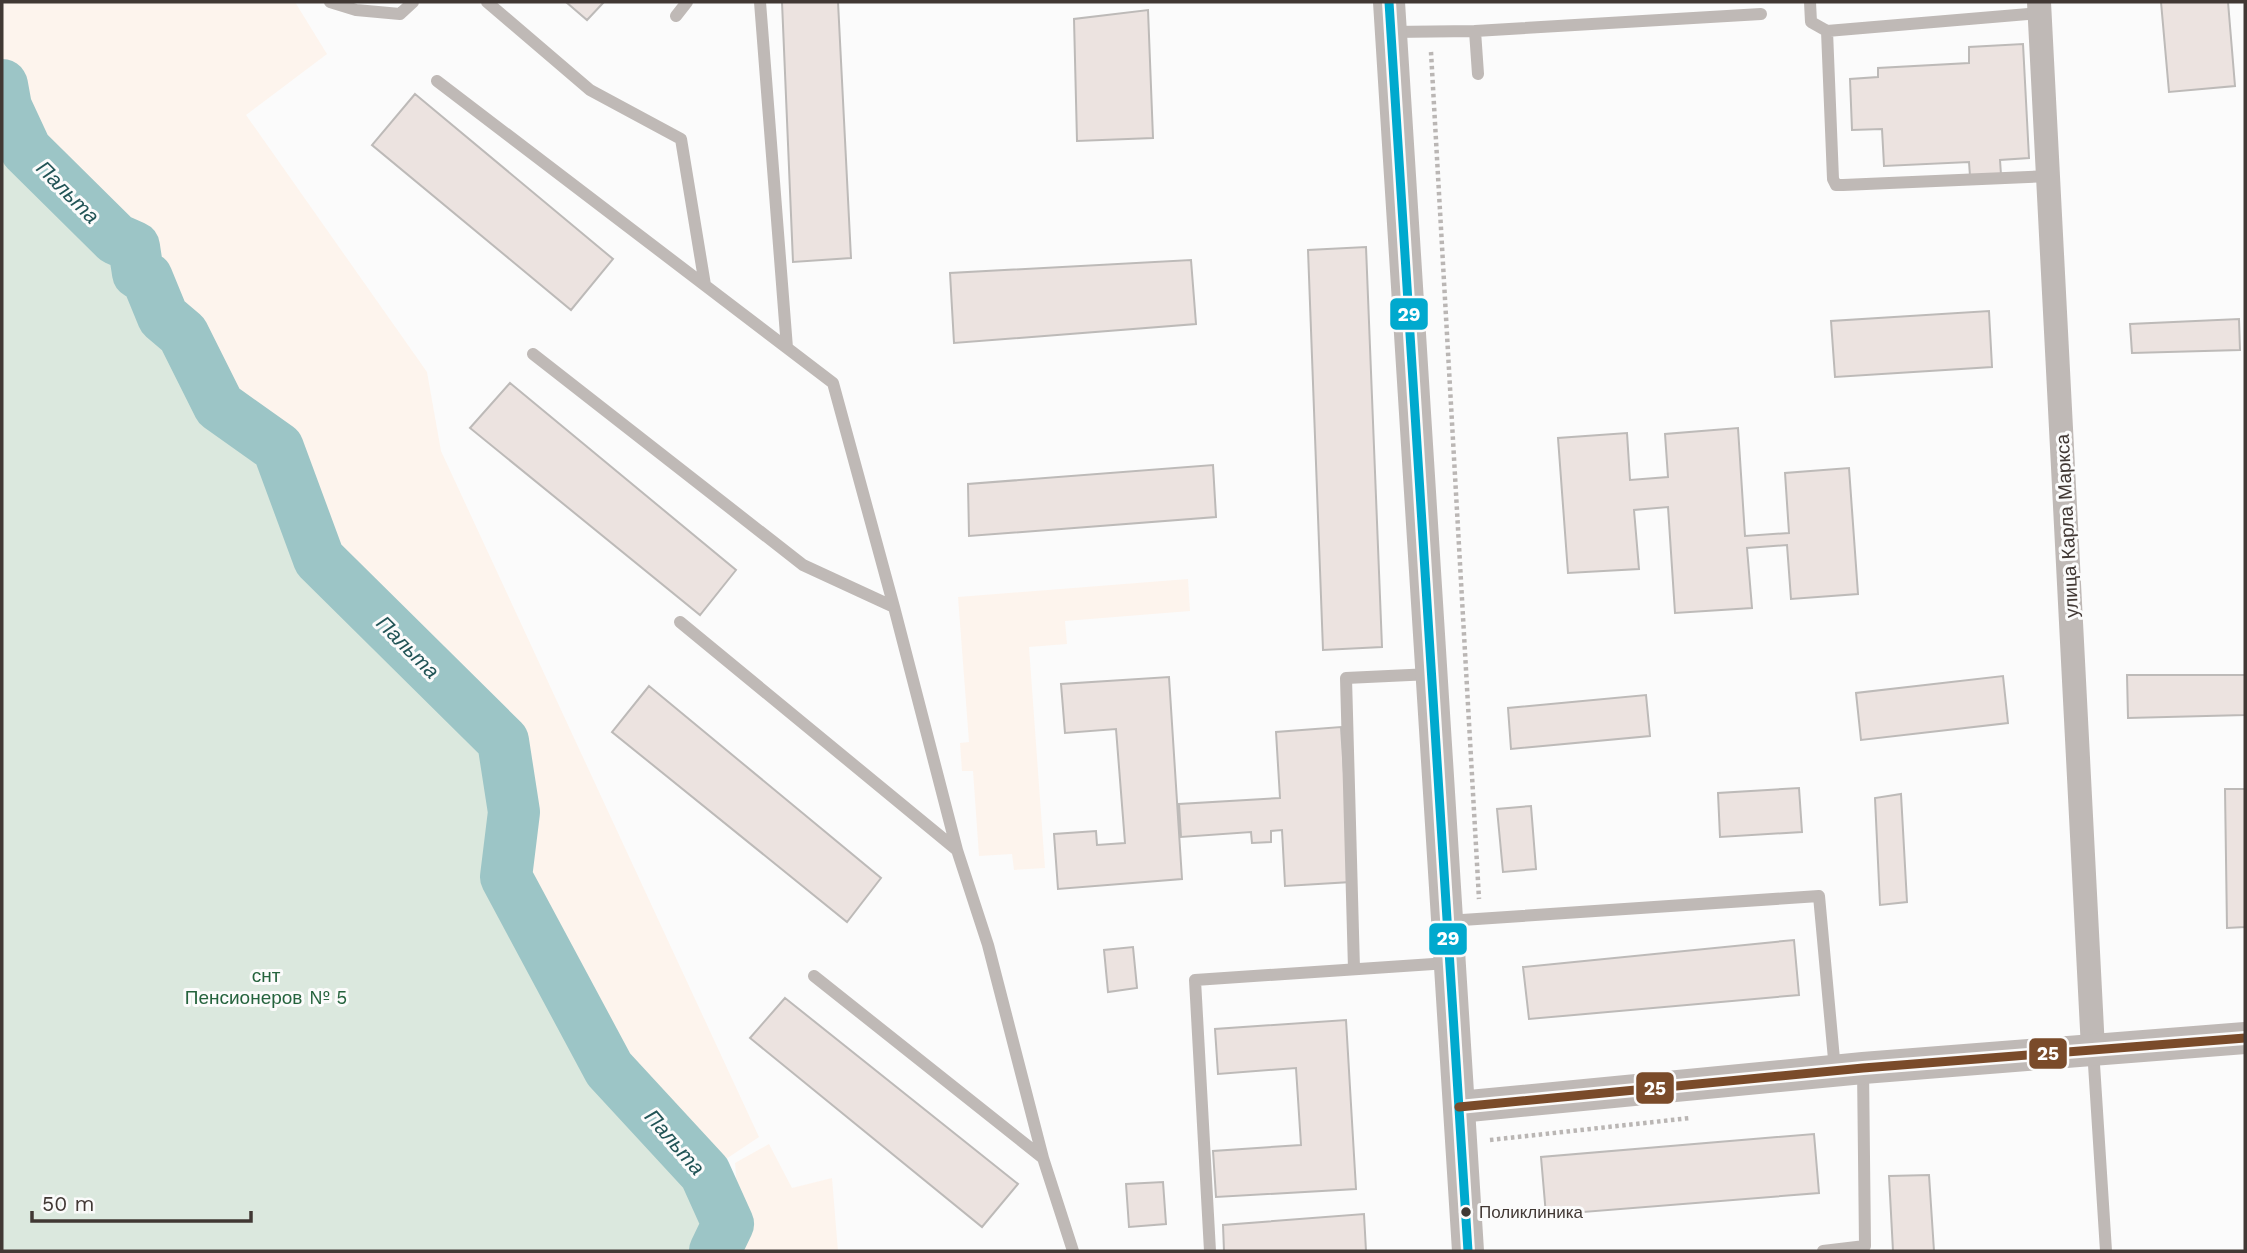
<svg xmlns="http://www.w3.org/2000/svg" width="2247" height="1253" viewBox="0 0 2247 1253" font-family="'Work Sans',sans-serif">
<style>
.industrial{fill:#fdf4ed}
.green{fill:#dbe8de}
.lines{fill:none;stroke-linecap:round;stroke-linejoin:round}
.river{stroke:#9cc5c6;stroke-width:52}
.building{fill:#ece3e0;stroke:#bdbab8;stroke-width:2}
.path{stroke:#bab6b4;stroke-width:4.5;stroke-dasharray:3.5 3.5;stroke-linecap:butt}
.service{stroke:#bfb9b6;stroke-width:12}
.minor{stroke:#bfb9b6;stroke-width:24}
.tertiary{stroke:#bfb9b6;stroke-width:32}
.bus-1-casing{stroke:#fbfbfb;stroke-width:14}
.bus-2-casing{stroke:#fbfbfb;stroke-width:14}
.bus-1{stroke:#00a9ce;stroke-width:9}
.bus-2{stroke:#7a4b2a;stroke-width:9}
.bus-dot{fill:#413834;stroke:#fbfbfb;stroke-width:2.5}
.labels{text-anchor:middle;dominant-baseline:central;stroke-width:6;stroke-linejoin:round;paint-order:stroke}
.bus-label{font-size:17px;fill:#413834;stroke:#fbfbfb;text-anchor:start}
.street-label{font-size:19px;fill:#413834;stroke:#fbfbfb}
.park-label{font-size:19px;fill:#25633d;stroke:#fbfbfb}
.water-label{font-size:21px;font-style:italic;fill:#215456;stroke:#fbfbfb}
.line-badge{stroke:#fbfbfb;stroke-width:2.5}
.badge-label{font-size:19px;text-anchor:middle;font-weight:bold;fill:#fff}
</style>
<rect width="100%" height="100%" fill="#fbfbfb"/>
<path class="industrial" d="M2,2h293l32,52 -81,61 181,257 14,79 318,686 -54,36 -96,-104 -103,-192 8,-65 -11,-71 -184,-182 -41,-111 -59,-42 -36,-72 -20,-17 -16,-39 -9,-5 -4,-26 -18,-8 -90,-89 -20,-43 -4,-22z
M1188,579l2,32 -125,10 2,23 -38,3 16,221 -31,2 -2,-16 -33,2 -6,-85h-11l-2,-28 9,-1 -11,-145z
M769,1144l23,44 40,-10 6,73h-96l-7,-88z"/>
<path class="green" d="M2,85l4,22 20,43 90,89 18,8 4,26 9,5 16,39 20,17 36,72 59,42 41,111 184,182 11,71 -8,65 103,192 96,104 23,51 -13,27h-713z"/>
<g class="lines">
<path class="river" d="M2,85l4,22 20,43 90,89 18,8 4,26 9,5 16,39 20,17 36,72 59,42 41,111 184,182 11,71 -8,65 103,192 96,104 23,51 -13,27"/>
</g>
<path class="building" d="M566,2h38l-17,18z
M782,2h56l13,256 -58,4z
M2161,2h67l7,84 -66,6z
M1148,10l5,128 -76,3 -3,-122z
M2023,44l6,114 -29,2 1,15 -31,1 -1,-14 -85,4 -2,-37 -30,1 -2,-51 28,-2v-9l91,-5v-16z
M415,94l198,165 -42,51 -199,-165z
M1366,247l16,400 -59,3 -15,-400z
M1191,260l5,64 -242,19 -4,-70z
M1989,311l3,56 -157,10 -4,-56z
M2239,319l1,31 -108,3 -2,-29z
M510,383l226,187 -36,45 -230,-187z
M1738,428l7,108 44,-3 -4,-60 64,-5 9,126 -67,5 -4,-54 -40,3 5,60 -77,5 -7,-106 -34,3 5,59 -71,4 -10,-135 69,-5 3,47 38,-3 -3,-43z
M1213,465l3,52 -247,19 -1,-52z
M2127,675h118v40l-117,3z
M2003,676l5,47 -147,17 -5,-47z
M1169,677l13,202 -124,10 -4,-55 42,-3 1,14 28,-2 -9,-114 -51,4 -4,-49z
M649,686l232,192 -34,44 -235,-190z
M1646,695l4,41 -139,13 -3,-41z
M1341,727l10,155 -66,4 -3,-56 -11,1v11l-19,1 -1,-11 -70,5 -2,-33 101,-6 -4,-66z
M1799,788l3,44 -82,5 -2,-44z
M2225,789h20v138l-18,1z
M1901,794l6,108 -27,3 -5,-107z
M1531,806l5,63 -33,3 -6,-63z
M1794,940l5,55 -270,24 -6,-52z
M1133,947l4,41 -29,4 -4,-42z
M785,998l233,186 -36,43 -232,-189z
M1346,1020l10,169 -140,8 -3,-46 88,-6 -5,-77 -78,6 -3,-45z
M1814,1134l5,59 -273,22 -5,-58z
M1929,1175l5,76h-41l-4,-75z
M1163,1182l3,42 -37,3 -3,-43z
M1364,1214l2,37h-142l-1,-26z"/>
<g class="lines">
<path class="path" d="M1431,52l48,847
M1490,1140l200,-22"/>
<path class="service" d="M330,2l26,8 44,4 13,-12
M487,2l103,88 91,49 24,146
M760,2l27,346
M1810,2l1,20 16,9
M2040,13l-213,18 6,148 3,6h7l206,-9
M676,16l11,-14
M1475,31l286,-17
M1391,32l84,-1 3,43
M437,81l396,302 61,224
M533,354l270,211 91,42 63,243
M680,622l277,228 31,95 55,213
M1447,921l372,-25 16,174
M1354,969l-8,-291 85,-4
M814,976l229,182 30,93
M2093,1049l13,202
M1210,1251l-15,-271 253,-17
M1823,1251l42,-5 -2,-178"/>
<path class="minor" d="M2039,2l54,1047"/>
<path class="tertiary" d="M1389,2l79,1249
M1459,1107l404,-39 382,-30"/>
<defs>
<path id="bus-1" d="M1389,2l79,1249"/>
<path id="bus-2" d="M1459,1107l404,-39 382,-30"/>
</defs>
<use href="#bus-1" class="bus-1-casing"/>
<use href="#bus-2" class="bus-2-casing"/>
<use href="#bus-1" class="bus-1"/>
<use href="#bus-2" class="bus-2"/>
</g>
<circle class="bus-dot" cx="1466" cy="1212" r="6"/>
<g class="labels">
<g class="bus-label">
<text x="1479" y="1212">Поликлиника</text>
</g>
<g class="street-label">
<text transform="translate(2067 526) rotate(-93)">улица Карла Маркса</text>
</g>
<g class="park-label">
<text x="266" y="975">снт<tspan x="266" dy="22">Пенсионеров № 5</tspan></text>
</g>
<g class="water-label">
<text transform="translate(68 192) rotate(45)">Пальта</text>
<text transform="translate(408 647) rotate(45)">Пальта</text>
<text transform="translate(675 1142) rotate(49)">Пальта</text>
</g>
</g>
<g class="line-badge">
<rect x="1389" y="297" width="40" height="34" rx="7" fill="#00a9ce"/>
<rect x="1428" y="922" width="40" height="34" rx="7" fill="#00a9ce"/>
<rect x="2028" y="1037" width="40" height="33" rx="7" fill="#7a4b2a"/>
<rect x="1635" y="1071" width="40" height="34" rx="7" fill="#7a4b2a"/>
</g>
<g class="badge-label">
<text x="1409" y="321">29</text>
<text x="1448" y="945">29</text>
<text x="2048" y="1060">25</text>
<text x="1655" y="1095">25</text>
</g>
<rect width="2247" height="1253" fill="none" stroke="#413834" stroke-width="7"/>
<path d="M32 1211v10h219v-10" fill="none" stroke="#413834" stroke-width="3.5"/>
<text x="42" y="1211" font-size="21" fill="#413834" stroke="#fbfbfb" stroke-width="5" paint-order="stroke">50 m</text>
</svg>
